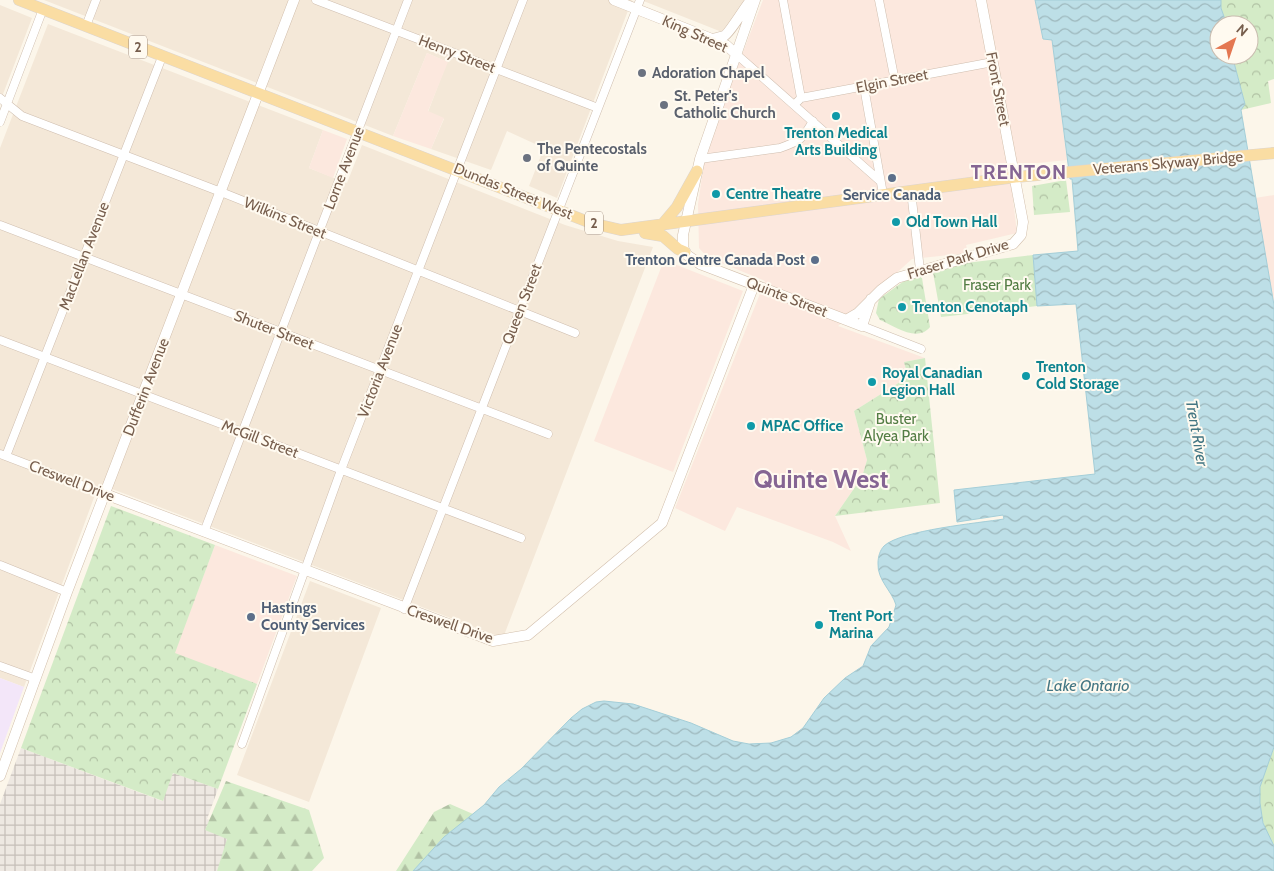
<svg xmlns="http://www.w3.org/2000/svg" width="1274" height="871" viewBox="0 0 1274 871" font-family="Cabin,sans-serif">
<style>
.residential{fill:#f4e8d8}
.commercial{fill:#fce8de}
.industrial{fill:url(#industrial-grid)}
.education{fill:#f3e6f9}
.forest{fill:url(#forest-firs)}
.park{fill:url(#park-crowns)}
.water{fill:url(#water-waves);stroke:#a4ced8}
.lines{fill:none;stroke-linecap:round;stroke-linejoin:round}
.street-casing{stroke:#cfbeaf;stroke-width:9}
.secondary-casing{stroke:#d2bfac;stroke-width:11}
.primary-casing{stroke:#dcd5d1;stroke-width:12}
.street{stroke:#fff;stroke-width:8}
.secondary{stroke:#fff;stroke-width:10}
.primary{stroke:#fadda3;stroke-width:11}
.worship-dot{fill:#6b7280;stroke:#fffaf0;stroke-width:2}
.culture-dot{fill:#0f9aa8;stroke:#fffaf0;stroke-width:2}
.service-dot{fill:#5c6f8a;stroke:#fffaf0;stroke-width:2}
.labels{text-anchor:middle;dominant-baseline:central;stroke-width:4;stroke-linejoin:round;paint-order:stroke}
.shield{fill:#fffaf0;stroke:#a08d7e;stroke-width:1}
.shield-label{font-size:14px;font-weight:bold;fill:#775e4d}
.street-label{font-size:15px;fill:#775e4d;stroke:#fffaf0}
.worship-label{font-size:15px;font-weight:bold;fill:#5b616d;stroke:#fffaf0;text-anchor:start}
.culture-label{font-size:15px;font-weight:bold;fill:#0d838f;stroke:#fffaf0;text-anchor:start}
.service-label{font-size:15px;font-weight:bold;fill:#4e5e75;stroke:#fffaf0}
.park-label{font-size:15px;fill:#537d44;stroke:#fffaf0}
.water-label{font-size:16px;font-style:italic;fill:#437683;stroke:#fffaf0}
.district-label{font-size:20px;font-weight:bold;letter-spacing:1px;fill:#856593;stroke:#fffaf0}
.town-label{font-size:25px;font-weight:bold;fill:#856593;stroke:#fffaf0}
</style>
<defs>
<pattern id="industrial-grid" width="8" height="8" patternUnits="userSpaceOnUse" patternTransform="scale(1.25)"><rect width="8" height="8" fill="#eee8e2"/><path d="M0 4h8M4 0v8" fill="none" stroke="#c6bfb9"/></pattern>
<pattern id="forest-firs" width="22" height="20" patternUnits="userSpaceOnUse" patternTransform="scale(1.25)"><rect width="22" height="20" fill="#d4ebc7"/><path d="M5 1l3.5 6h-7zM16 11l3.5 6h-7z" fill="#b1c2a4"/></pattern>
<pattern id="park-crowns" width="20" height="18" patternUnits="userSpaceOnUse" patternTransform="scale(1.25)"><rect width="20" height="18" fill="#d4ebc7"/><path d="M2 6a3 3 0 1 1 6 0M12 15a3 3 0 1 1 6 0" fill="none" stroke="#b1c2a4"/></pattern>
<pattern id="water-waves" width="16" height="10" patternUnits="userSpaceOnUse" patternTransform="scale(1.25)"><rect width="16" height="10" fill="#bddfe7"/><path d="M0 5q4-4 8 0t8 0" fill="none" stroke="#9eb8bd"/></pattern>
</defs>
<rect width="100%" height="100%" fill="#fcf6ea"/>
<path class="residential" d="M44,0h588l-75,198 -28,-12 15,-38 -37,-17 -16,39 -60,-21 13,-30 -16,-7 19,-50 -20,-9 -34,83z
M641,0h104l-13,36z
M0,5l32,13 -32,84z
M48,24l275,106 -14,38 38,15 15,-38 203,80 53,16 35,6 -150,391 -404,-154 -75,203 -24,-9v-530z
M310,581l71,27 -72,194 -72,-27z"/>
<path class="commercial" d="M763,0h272l8,39 9,1 15,120 -58,6 8,67 -51,12 2,8 -56,6 -74,67 87,32 -21,4 4,15 -54,34 13,49 -5,17 -27,39 16,35 -18,-9 -96,-35 -12,24 -50,-23 90,-227 -58,-24 -8,-9 -1,-44 6,-41 21,-64z
M427,53l21,9 -20,49 16,7 -13,31 -38,-13z
M323,130l24,9 -14,39 -24,-10z
M1274,195v110l-19,-107z
M664,260l79,31 -70,181 -79,-31z
M215,545l82,31 -40,108 -83,-30z"/>
<path class="industrial" d="M21,748l141,53 11,-28 45,16 -11,30 25,10 -15,42h-217v-67z"/>
<path class="education" d="M0,678l24,9 -24,66z"/>
<path class="forest" d="M226,781l83,29 15,48 -12,13h-95l10,-32 -22,-9z
M450,804l23,10 -33,27 -25,30h-19l38,-59z"/>
<path class="park" d="M1221,0h53v79l-6,2 3,22 -30,7 4,-6 -13,-49h17v-30h-22l-6,-17z
M1066,180l4,32 -36,3 -2,-29z
M1033,255l4,51 -96,11 -9,-50z
M918,276l4,2 8,49c-13,16 -35,-1 -50,-7l-4,-7 3,-14 25,-18z
M925,358l15,145 -105,13 27,-39 5,-17 -13,-49 54,-34 -4,-15z
M111,506l104,39 -40,108 82,31 -39,105 -45,-16 -10,28 -142,-53z
M1274,747v99c-11,-15 -16,-39 -14,-57 1,-14 10,-28 14,-42z"/>
<path class="water" d="M1035,0h186v8l6,17h-8v30h13l13,49 -4,6 33,195v442l-14,40v16l3,20 11,23v25h-861l31,-34 40,-32 15,-18 22,-18 50,-51 11,-9 14,-7 8,-1 29,3 58,19 42,18 16,3 22,-1 20,-6 12,-9 21,-30 21,-20 18,-12 8,-20 18,-19 7,-22c-4,-14 -19,-25 -18,-42 0,-6 2,-13 6,-17 17,-16 95,-23 120,-27l-1,-4 -46,7 -3,-32 141,-16 -19,-170 -39,2 -4,-51 45,-4 -6,-72h-2l-18,-139 -9,-1z"/>
<g class="lines">
<defs>
<path id="street" d="M316,0l282,108
M783,0l18,98
M879,0l16,81
M86,26l10,-26
M735,53l145,128
M864,87l19,107
M0,98l22,18 199,76 354,141
M794,105l7,-7 192,-36
M0,122l43,-113
M700,159l80,-11c20,-7 23,-9 33,-27
M911,191l9,79
M0,225l548,209
M862,326l59,23
M0,340l521,198
M0,454l105,40
M6,456l156,-399
M204,532l204,-532
M0,565l67,27
M404,609l236,-609
M0,666l36,13
M242,744l99,-274 182,-470"/>
<path id="secondary" d="M614,0l98,39 14,6 9,8
M755,0l-55,159 -17,76v13l4,7 13,9 162,62 9,-27
M712,39c4,-1 9,-2 12,-3 5,-2 21,-29 27,-36
M846,320l12,-7 23,-23 16,-12 116,-34 8,-9 2,-13 -42,-222
M105,494l388,147 35,-6 134,-112 92,-238
M0,776l67,-184 227,-592"/>
<path id="primary" d="M19,0l572,223 30,7 394,-53 259,-24
M661,226l16,-19 20,-36
M645,233l18,3 15,13 7,3"/>
</defs>
<use href="#street" class="street-casing"/>
<use href="#secondary" class="secondary-casing"/>
<use href="#primary" class="primary-casing"/>
<use href="#street" class="street"/>
<use href="#secondary" class="secondary"/>
<use href="#primary" class="primary"/>
</g>
<g class="worship-dot">
<circle cx="642" cy="73" r="5"/>
<circle cx="664" cy="105" r="5"/>
<circle cx="527" cy="158" r="5"/>
</g>
<g class="culture-dot">
<circle cx="836" cy="116" r="5"/>
<circle cx="716" cy="194" r="5"/>
<circle cx="896" cy="222" r="5"/>
<circle cx="902" cy="307" r="5"/>
<circle cx="1026" cy="376" r="5"/>
<circle cx="872" cy="382" r="5"/>
<circle cx="751" cy="426" r="5"/>
<circle cx="819" cy="625" r="5"/>
</g>
<g class="service-dot">
<circle cx="892" cy="178" r="5"/>
<circle cx="815" cy="260" r="5"/>
<circle cx="251" cy="617" r="5"/>
</g>
<g class="labels">
<g class="shield">
<rect x="129" y="35.5" width="18" height="23" rx="4"/>
<rect x="585" y="211.5" width="18" height="23" rx="4"/>
</g>
<g class="shield-label">
<text x="138" y="47">2</text>
<text x="594" y="223">2</text>
</g>
<g class="street-label">
<text transform="translate(695 34) rotate(24)">King Street</text>
<text transform="translate(457 54) rotate(21)">Henry Street</text>
<text transform="translate(892 81) rotate(-11)">Elgin Street</text>
<text transform="translate(998 89) rotate(79)">Front Street</text>
<text transform="translate(1168 163) rotate(-5)">Veterans Skyway Bridge</text>
<text transform="translate(344 168) rotate(-69)">Lorne Avenue</text>
<text transform="translate(513 191) rotate(22)">Dundas Street West</text>
<text transform="translate(285 218) rotate(22)">Wilkins Street</text>
<text transform="translate(84 256) rotate(-69)">MacLellan Avenue</text>
<text transform="translate(958 259) rotate(-17)">Fraser Park Drive</text>
<text transform="translate(787 297) rotate(21)">Quinte Street</text>
<text transform="translate(522 304) rotate(-69)">Queen Street</text>
<text transform="translate(274 330) rotate(21)">Shuter Street</text>
<text transform="translate(380 371) rotate(-69)">Victoria Avenue</text>
<text transform="translate(146 387) rotate(-69)">Dufferin Avenue</text>
<text transform="translate(260 439) rotate(21)">McGill Street</text>
<text transform="translate(72 481) rotate(21)">Creswell Drive</text>
<text transform="translate(450 624) rotate(19)">Creswell Drive</text>
</g>
<g class="worship-label">
<text x="652" y="73">Adoration Chapel</text>
<text x="674" y="96">St. Peter's<tspan x="674" dy="17">Catholic Church</tspan></text>
<text x="537" y="149">The Pentecostals<tspan x="537" dy="17">of Quinte</tspan></text>
</g>
<g class="culture-label">
<text x="836" y="133" text-anchor="middle">Trenton Medical<tspan x="836" dy="17">Arts Building</tspan></text>
<text x="726" y="194">Centre Theatre</text>
<text x="906" y="222">Old Town Hall</text>
<text x="912" y="307">Trenton Cenotaph</text>
<text x="1036" y="367">Trenton<tspan x="1036" dy="17">Cold Storage</tspan></text>
<text x="882" y="373">Royal Canadian<tspan x="882" dy="17">Legion Hall</tspan></text>
<text x="761" y="426">MPAC Office</text>
<text x="829" y="616">Trent Port<tspan x="829" dy="17">Marina</tspan></text>
</g>
<g class="service-label">
<text x="892" y="195">Service Canada</text>
<text x="805" y="260" text-anchor="end">Trenton Centre Canada Post</text>
<text x="261" y="608" text-anchor="start">Hastings<tspan x="261" dy="17">County Services</tspan></text>
</g>
<g class="park-label">
<text x="997" y="285">Fraser Park</text>
<text x="896" y="419">Buster<tspan x="896" dy="17">Alyea Park</tspan></text>
</g>
<g class="water-label">
<text transform="translate(1197 433) rotate(80)">Trent River</text>
<text x="1088" y="685">Lake Ontario</text>
</g>
<g class="district-label">
<text x="1019" y="172">TRENTON</text>
</g>
<g class="town-label">
<text x="821" y="479">Quinte West</text>
</g>
</g>
<g transform="translate(1234 40) rotate(40)"><circle r="24" fill="#fffaf0" stroke="#c9bcaf"/>
<path d="M0-4L9 19L0 12L-9 19Z" fill="#e47751"/>
<text y="-8" font-size="14" font-weight="bold" text-anchor="middle" fill="#775e4d">N</text>
</g>
</svg>
